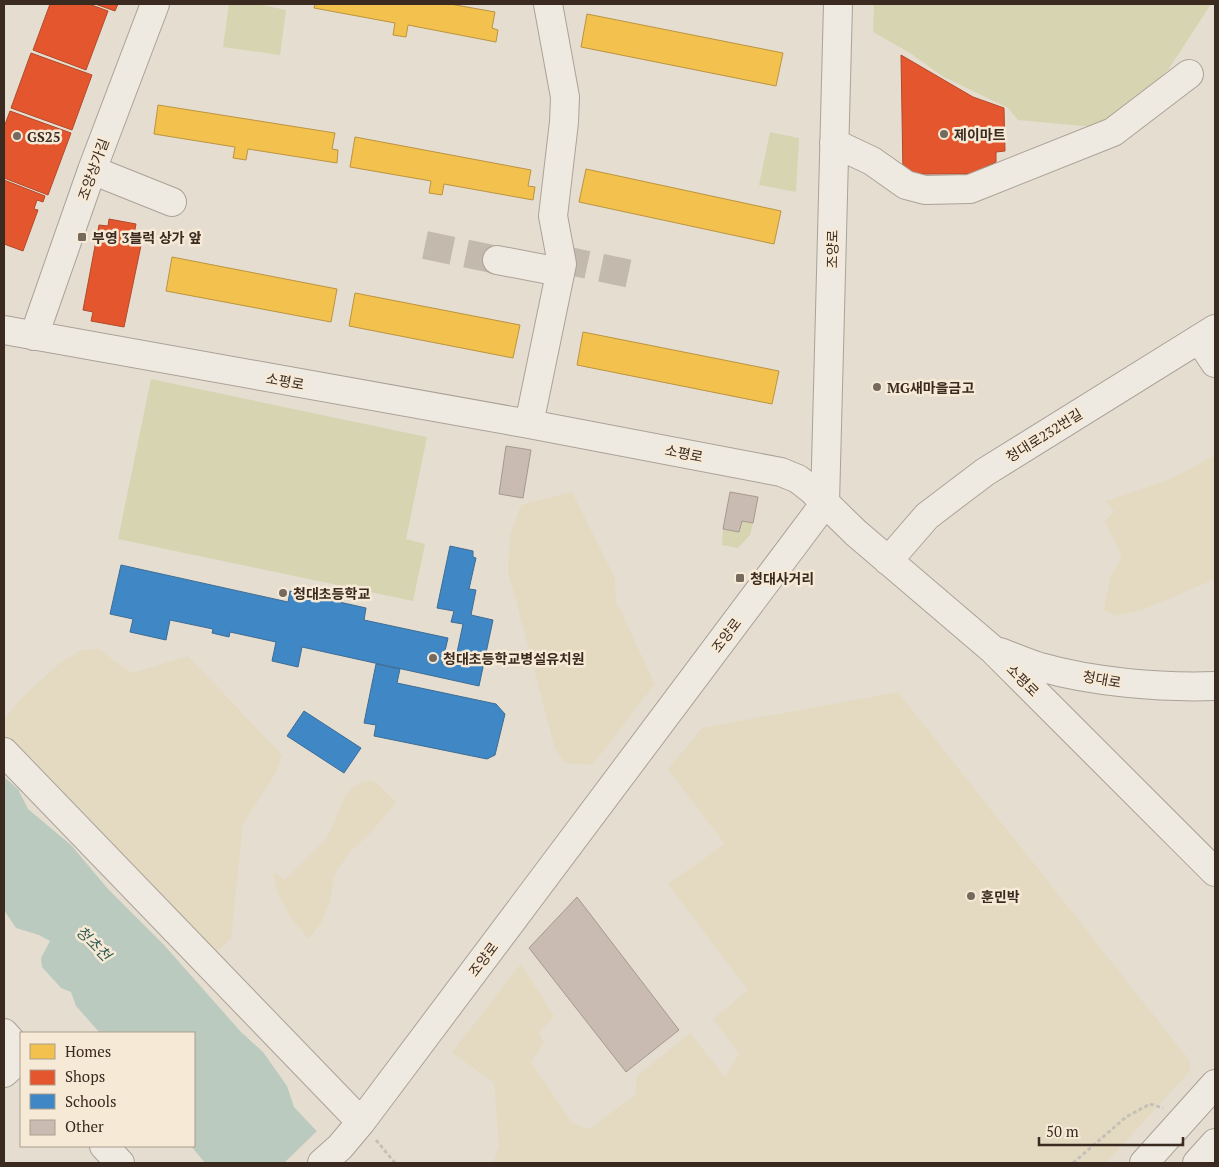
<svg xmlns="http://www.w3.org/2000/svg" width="1219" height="1167" viewBox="0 0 1219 1167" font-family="'PT Serif','Noto Sans KR',serif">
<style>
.farmland{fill:#e4dac1}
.green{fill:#d7d4b2}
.water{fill:#bacabf}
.pier{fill:#e5ddd0}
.homes{fill:#f2c14e;stroke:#bb9440}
.shops{fill:#e4572e;stroke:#b14a2a}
.schools{fill:#3f88c5;stroke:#3e6c94}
.building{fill:#c9bbb1;stroke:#a6988f}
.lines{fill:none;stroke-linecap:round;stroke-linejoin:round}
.minor-tunnel{stroke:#c3b9ad;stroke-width:28;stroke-dasharray:28 14;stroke-linecap:butt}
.minor-casing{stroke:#aba298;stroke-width:30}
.path{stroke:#c6c0b8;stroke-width:3;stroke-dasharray:4 2.5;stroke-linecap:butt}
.minor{stroke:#eee9e1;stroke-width:28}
.poi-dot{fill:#76695e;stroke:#f6ead6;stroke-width:2}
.labels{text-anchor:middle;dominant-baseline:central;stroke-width:5;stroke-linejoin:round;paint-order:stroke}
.poi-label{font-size:14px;font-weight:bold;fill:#3a2a20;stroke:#f6ead6;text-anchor:start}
.street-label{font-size:14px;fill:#3a2a20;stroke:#f6ead6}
.water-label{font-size:15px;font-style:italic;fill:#2f5a53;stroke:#f6ead6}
</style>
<rect width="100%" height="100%" fill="#e5ddd0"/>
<path class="farmland" d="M1215,455v124l-73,31 -26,6 -12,-6 6,-32 12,-21 -17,-36 9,-10 -9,-10 63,-21z
M572,492l43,86 1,23 39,83 -63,81 -27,-2 -10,-14 -47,-178 2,-36 11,-30z
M100,649l13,11 19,13 56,-17 94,99 -5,16 -34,53 -12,115 -20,17 -207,-214v-22l16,-21 41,-37 20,-12z
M898,692l292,369v10l-84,92h-615l4,-4 4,-14 -5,-62 -42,-31 69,-88 33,52 -15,17 5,10 -13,19 41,61 18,6 45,-34 2,-19 53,-43 35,44 14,-24 -26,-34 35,-29 -80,-106 57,-40 -57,-75 34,-41z
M371,780l6,3 19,19 -24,29 -23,22 -14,21 -5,27 -8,21 -13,17 -19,-22 -13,-25 -4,-20 12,8 42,-42 18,-42 8,-9 8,-5z"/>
<path class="green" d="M229,4h29l28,6 -6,45 -57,-8z
M874,4h337l-43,66 -63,58 -87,-8 -10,-12 -66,-32 -32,-23 -37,-21z
M770,132l29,6 -3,54 -37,-7z
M151,379l276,58 -21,102 19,5 -12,57 -295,-62z
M742,521l11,2 -3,12 -12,13 -16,-3 1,-16 16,3z"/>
<path class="water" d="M4,777l14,12 10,20 43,36 37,44 56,56 77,87 22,20 24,34 7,21 32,34 16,22h-137l-14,-17h3v-113h-94l-24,-27 -5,-14 -10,-4 -19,-21 -1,-9 9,-17 -11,-6 -23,-7 -12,-18z"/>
<path class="pier" d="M318,1130l10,10 17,23h-61z"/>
<path class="homes" d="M315,4h135l45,8 -3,16 6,2 -2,12 -88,-17 -2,12 -13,-2 2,-12 -81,-15z
M587,14l196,39 -7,33 -195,-39z
M158,105l177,28 -3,16 6,1 -1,13 -89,-14 -2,11 -13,-2 2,-11 -81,-13z
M355,137l176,33 -3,16 7,1 -2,13 -89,-16 -2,11 -13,-2 2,-12 -81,-14z
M586,169l195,42 -7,33 -195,-42z
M172,257l165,32 -6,33 -165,-31z
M355,293l165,32 -7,33 -164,-32z
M583,332l196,39 -7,33 -195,-39z"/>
<path class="shops" d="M50,4h39l19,7 -22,59 -53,-20z
M95,4h23l-3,7z
M31,53l61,22 -20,55 -61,-22z
M901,55l72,42 31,11 1,43 -9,1v10l-26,12h-67z
M10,111l61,22 -23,62 -44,-17v-51z
M4,180l41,16 -2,6 -6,-2 -3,9 4,1 -15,41 -19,-7z
M109,219l27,5 -2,10 9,2 -19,91 -33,-6 2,-9 -10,-2 16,-85 9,1z"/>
<path class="schools" d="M450,546l23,5v6l3,1 -7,31 7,1 -5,25 22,5 -14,66 -177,-39 -4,20 -26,-6 4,-19 -46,-10 -1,5 -17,-4 1,-4 -43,-9 -4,20 -36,-8 3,-13 -23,-5 11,-49 167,37 2,-11 76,17 -2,12 84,18 -6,26 12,3 9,-43 -12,-2 3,-11 -17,-3z
M376,664l24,5 -3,14 99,21 9,10 -10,41 -8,4 -113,-23 2,-11 -12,-2z
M304,711l57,37 -17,25 -57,-37z"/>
<path class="building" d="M506,446l25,4 -8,48 -24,-4z
M730,492l28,5 -5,26 -11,-2 -3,11 -16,-3z
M577,897l102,133 -53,42 -97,-124z"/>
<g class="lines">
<path class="minor-tunnel" d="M425,245l72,15
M560,259l80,17"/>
<defs>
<path id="minor" d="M834,143l38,18 34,24 19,5 45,-1 143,-57 76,-58
M92,170l80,32
M497,260l63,12
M4,330l525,94 252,48 17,7 14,11 44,43 136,116 223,223
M34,336l58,-166 63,-166
M1199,339l16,24
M529,424l33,-160 -9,-48 11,-94 1,-25 -17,-93
M888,561l39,-45 58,-44 230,-143
M1000,652c13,5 27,11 40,15 53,15 120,21 175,19
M4,752l357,370
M4,1033l17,19
M4,1073l17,-15
M104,1146l16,17
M322,1163l18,-16 21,-25 464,-619 13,-499
M1144,1163l71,-79
M1197,1163l18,-20"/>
</defs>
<use href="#minor" class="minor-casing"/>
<path class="path" d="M376,1140l19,23
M1073,1163l53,-46 24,-13 13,4"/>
<use href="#minor" class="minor"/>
</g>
<g class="poi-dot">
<circle cx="944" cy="134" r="5"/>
<circle cx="17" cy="136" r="5"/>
<rect x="77" y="232" width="10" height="10" rx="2.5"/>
<circle cx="877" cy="387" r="5"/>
<rect x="735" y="573" width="10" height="10" rx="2.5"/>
<circle cx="283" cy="593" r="5"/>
<circle cx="433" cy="658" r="5"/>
<circle cx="971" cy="896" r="5"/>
</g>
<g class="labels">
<g class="poi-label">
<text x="954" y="134">제이마트</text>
<text x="27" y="136">GS25</text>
<text x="92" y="237">부영 3블럭 상가 앞</text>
<text x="887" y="387">MG새마을금고</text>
<text x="750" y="578">청대사거리</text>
<text x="293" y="593">청대초등학교</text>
<text x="443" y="658">청대초등학교병설유치원</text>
<text x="981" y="896">훈민박</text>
</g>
<g class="street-label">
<text transform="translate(93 169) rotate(-70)">조양상가길</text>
<text transform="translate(832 249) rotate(-89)">조양로</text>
<text transform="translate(285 381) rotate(10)">소평로</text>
<text transform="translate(1044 435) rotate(-32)">청대로232번길</text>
<text transform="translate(684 453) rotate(11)">소평로</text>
<text transform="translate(726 635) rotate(-53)">조양로</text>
<text transform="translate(1102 679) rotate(10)">청대로</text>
<text transform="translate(1023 680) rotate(45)">소평로</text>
<text transform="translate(483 959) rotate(-53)">조양로</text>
</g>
<g class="water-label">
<text transform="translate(94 943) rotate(45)">청초천</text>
</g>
</g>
<rect width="1219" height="1167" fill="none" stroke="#3a2a20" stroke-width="10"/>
<rect x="20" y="1032" width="175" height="115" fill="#f6ead6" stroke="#ab9d8d"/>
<rect x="30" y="1044" width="25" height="15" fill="#f2c14e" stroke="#ab9d8d"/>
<text x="65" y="1057" font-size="15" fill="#3a2a20">Homes</text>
<rect x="30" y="1070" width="25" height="15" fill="#e4572e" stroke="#ab9d8d"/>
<text x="65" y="1082" font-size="15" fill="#3a2a20">Shops</text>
<rect x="30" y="1094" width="25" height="15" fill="#3f88c5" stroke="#ab9d8d"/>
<text x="65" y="1107" font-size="15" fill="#3a2a20">Schools</text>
<rect x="30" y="1120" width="25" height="15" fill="#c9bbb1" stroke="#ab9d8d"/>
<text x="65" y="1132" font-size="15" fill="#3a2a20">Other</text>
<path d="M1039 1137v8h144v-8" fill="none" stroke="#3a2a20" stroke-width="2.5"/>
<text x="1046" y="1137" font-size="15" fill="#3a2a20" stroke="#f6ead6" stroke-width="4" paint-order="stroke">50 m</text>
</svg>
